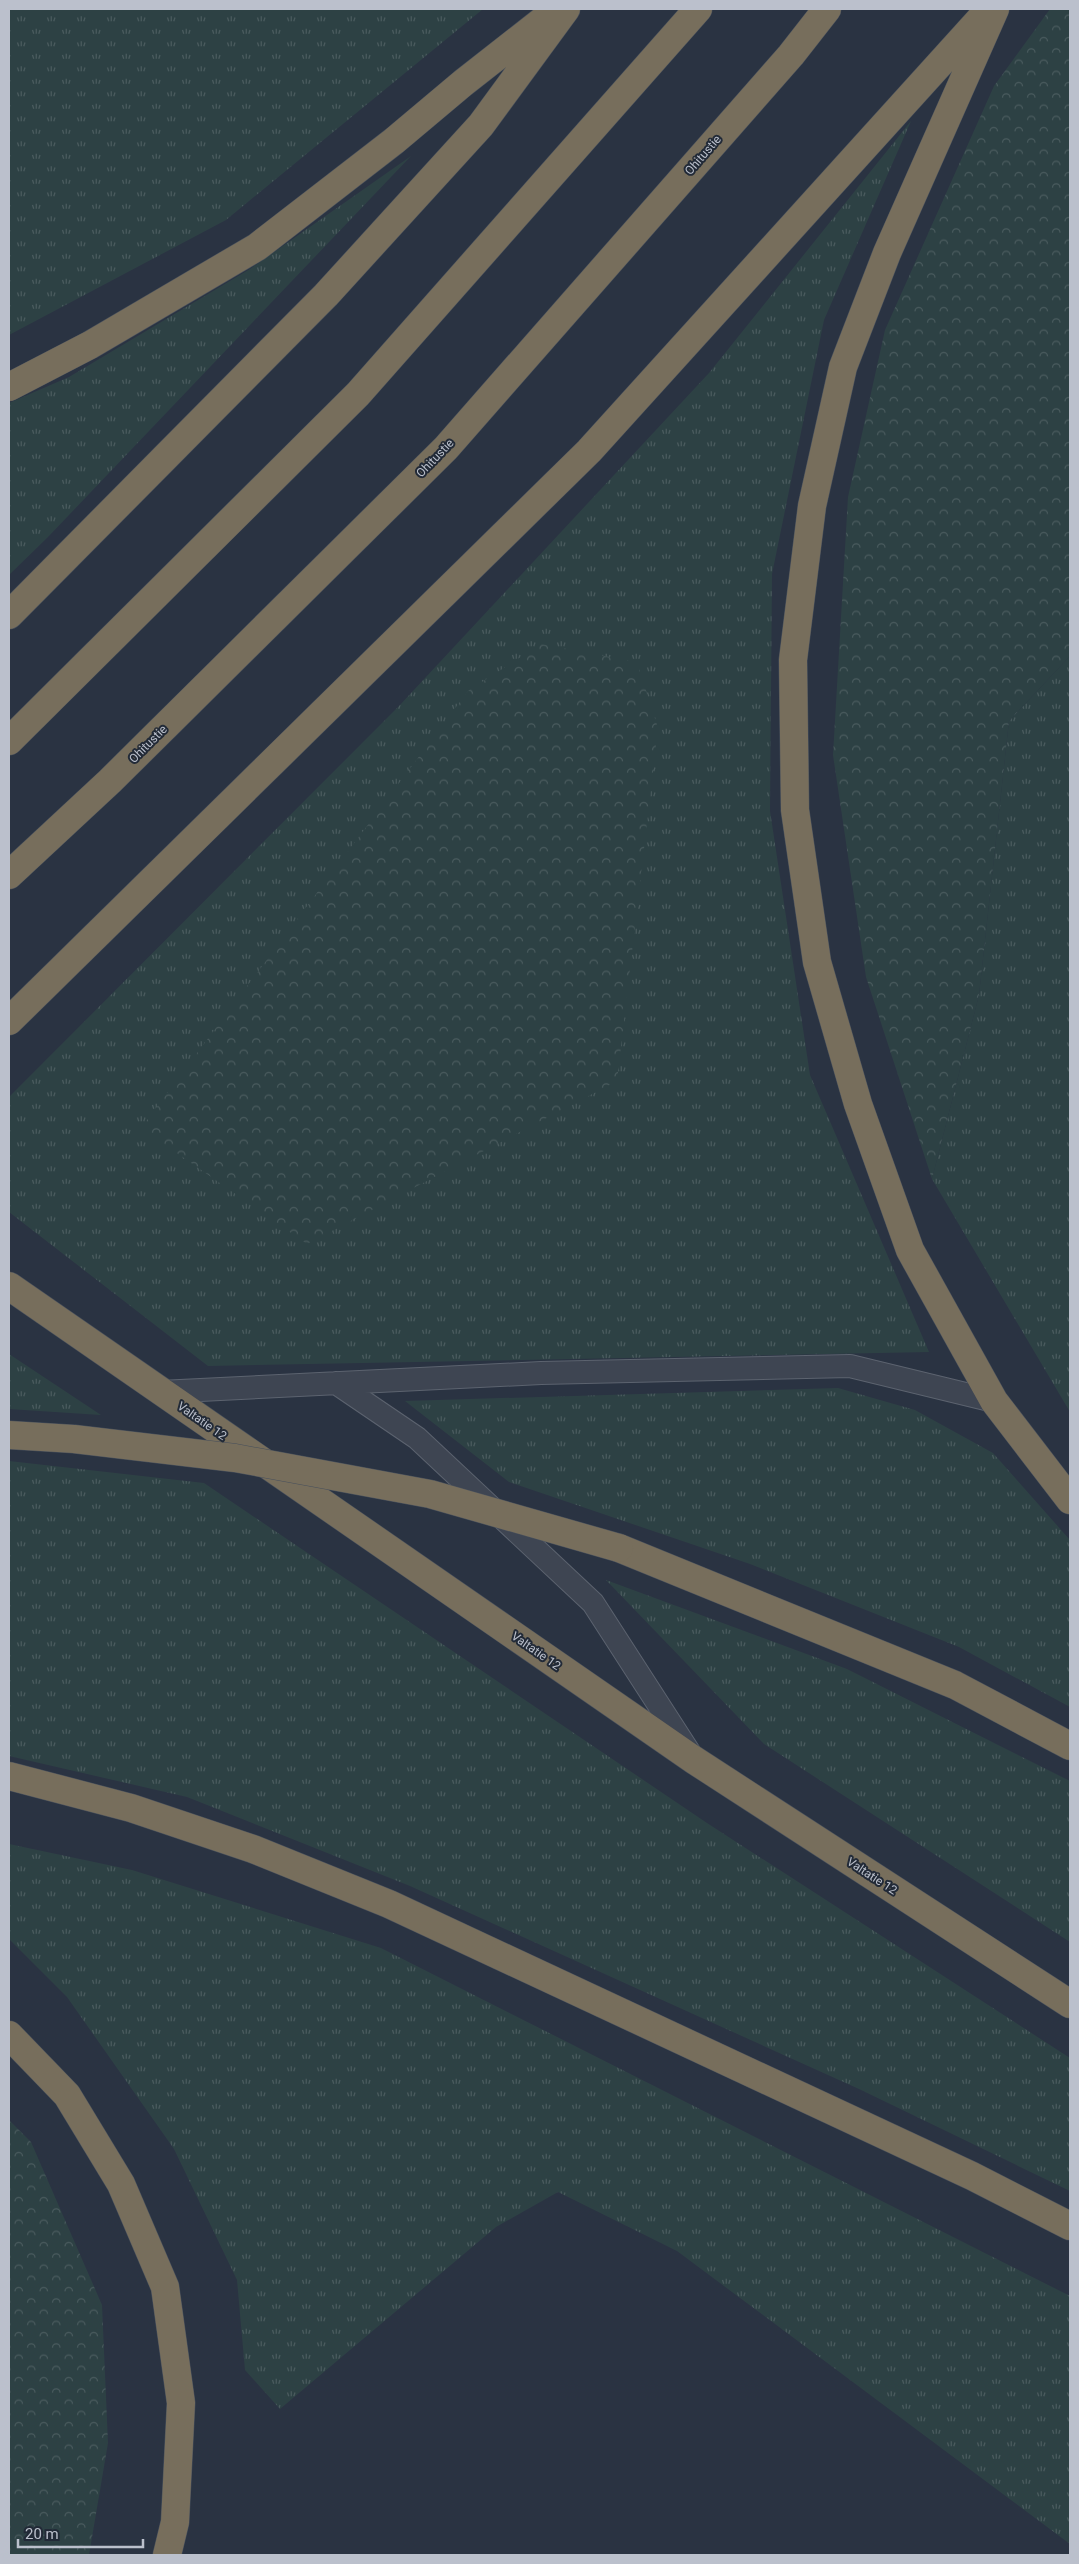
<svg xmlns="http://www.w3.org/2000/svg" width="1079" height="2564" viewBox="0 0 1079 2564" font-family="Roboto,sans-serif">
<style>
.grass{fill:url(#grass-tufts)}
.forest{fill:url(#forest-crowns)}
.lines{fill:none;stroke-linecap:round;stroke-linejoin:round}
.lane-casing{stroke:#5c636f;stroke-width:24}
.highway-casing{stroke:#48505c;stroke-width:29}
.lane{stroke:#3e4552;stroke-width:22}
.highway{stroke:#776e5c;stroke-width:28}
.highway-bridge-casing{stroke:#48505c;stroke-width:29;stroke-linecap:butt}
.highway-bridge{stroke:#776e5c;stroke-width:28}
.labels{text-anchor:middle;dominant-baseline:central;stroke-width:4;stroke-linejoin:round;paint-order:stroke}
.street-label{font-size:12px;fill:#bbc0cc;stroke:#222a37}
</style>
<defs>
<pattern id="grass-tufts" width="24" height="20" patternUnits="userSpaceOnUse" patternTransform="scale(1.25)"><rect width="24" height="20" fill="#2d4144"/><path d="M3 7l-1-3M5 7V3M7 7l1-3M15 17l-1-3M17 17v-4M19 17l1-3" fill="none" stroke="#4a5b5e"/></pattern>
<pattern id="forest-crowns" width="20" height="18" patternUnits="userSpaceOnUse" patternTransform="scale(1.25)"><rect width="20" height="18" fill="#2d4144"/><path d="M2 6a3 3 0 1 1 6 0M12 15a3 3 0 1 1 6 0" fill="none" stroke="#4a5b5e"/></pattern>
</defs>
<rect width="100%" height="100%" fill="#2a3342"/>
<path class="grass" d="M9,9h474l-257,211 -217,115z
M911,121l-87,199 -52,254 -2,237 40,264 119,277 -721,14 -199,-154v-115l390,-391 310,-333z
M411,156l-363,381 -39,38v-172l60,-26 181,-108z
M1070,656v756l-138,-233 47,-184 30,-274z
M9,1354l92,61 -92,-6z
M838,1388l77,22 78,43 77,87v167l-111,-60 -209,-83 -241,-82 -104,-81z
M9,1461l195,22 503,340 363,235v133l-211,-102 -449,-203 -223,-89 -178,-41z
M606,1580l241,89 223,112v161l-306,-198z
M9,1844l123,26 249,78 689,348v248l-393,-293 -119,-59 -62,35 -216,182 -35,-39 -8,-90 -63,-131 -107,-152 -58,-58z"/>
<path class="forest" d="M1050,9h20v647l-61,65 -30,274 -47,184 -66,-202 -33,-222 15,-258 37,-167 109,-244z
M541,644l96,18 21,66 -41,353 -310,163 -166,-116 327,-437z
M9,2120l22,22 71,163 6,138 -19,112h-80z"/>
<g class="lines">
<defs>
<path id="lane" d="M336,1383l81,55 176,165 98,152
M160,1392l381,-19 309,-7 144,35"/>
<path id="highway" d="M995,9l-108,244 -44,114 -31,139 -19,154 2,150 22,152 41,142 52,146 84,151 76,99
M9,387l81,-42 167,-98 137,-106 69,-58 88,-69
M9,615l317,-320 155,-170 85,-116
M9,741l349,-347 340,-385
M9,875l101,-94 336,-333 345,-393 36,-46
M9,1021l580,-570 395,-436
M9,1286l685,474 376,244
M619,1548l336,137 115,61
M9,1776l122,32 122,41 136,55 583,272 98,50
M9,2035l58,60 54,89 44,103 16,116 -6,119 -8,33"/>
</defs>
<use href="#lane" class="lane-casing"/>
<use href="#highway" class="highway-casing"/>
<use href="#lane" class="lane"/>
<use href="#highway" class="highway"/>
<defs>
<path id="highway-bridge" d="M9,1435l65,4 161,19 195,36 189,54"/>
</defs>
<use href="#highway-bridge" class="highway-bridge-casing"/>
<use href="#highway-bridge" class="highway-bridge"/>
</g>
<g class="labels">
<g class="street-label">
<text transform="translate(703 155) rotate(-49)">Ohitustie</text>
<text transform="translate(435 458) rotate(-46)">Ohitustie</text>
<text transform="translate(148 744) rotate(-45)">Ohitustie</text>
<text transform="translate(202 1421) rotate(35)">Valtatie 12</text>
<text transform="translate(536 1651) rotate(35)">Valtatie 12</text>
<text transform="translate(872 1876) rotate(33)">Valtatie 12</text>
</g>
</g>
<rect width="1079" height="2564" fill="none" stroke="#bbc0cc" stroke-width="20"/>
<path d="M18 2539v8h125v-8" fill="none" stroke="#bbc0cc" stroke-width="2.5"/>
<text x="25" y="2539" font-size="15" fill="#bbc0cc" stroke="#222a37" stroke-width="4" paint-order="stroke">20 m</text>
</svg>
